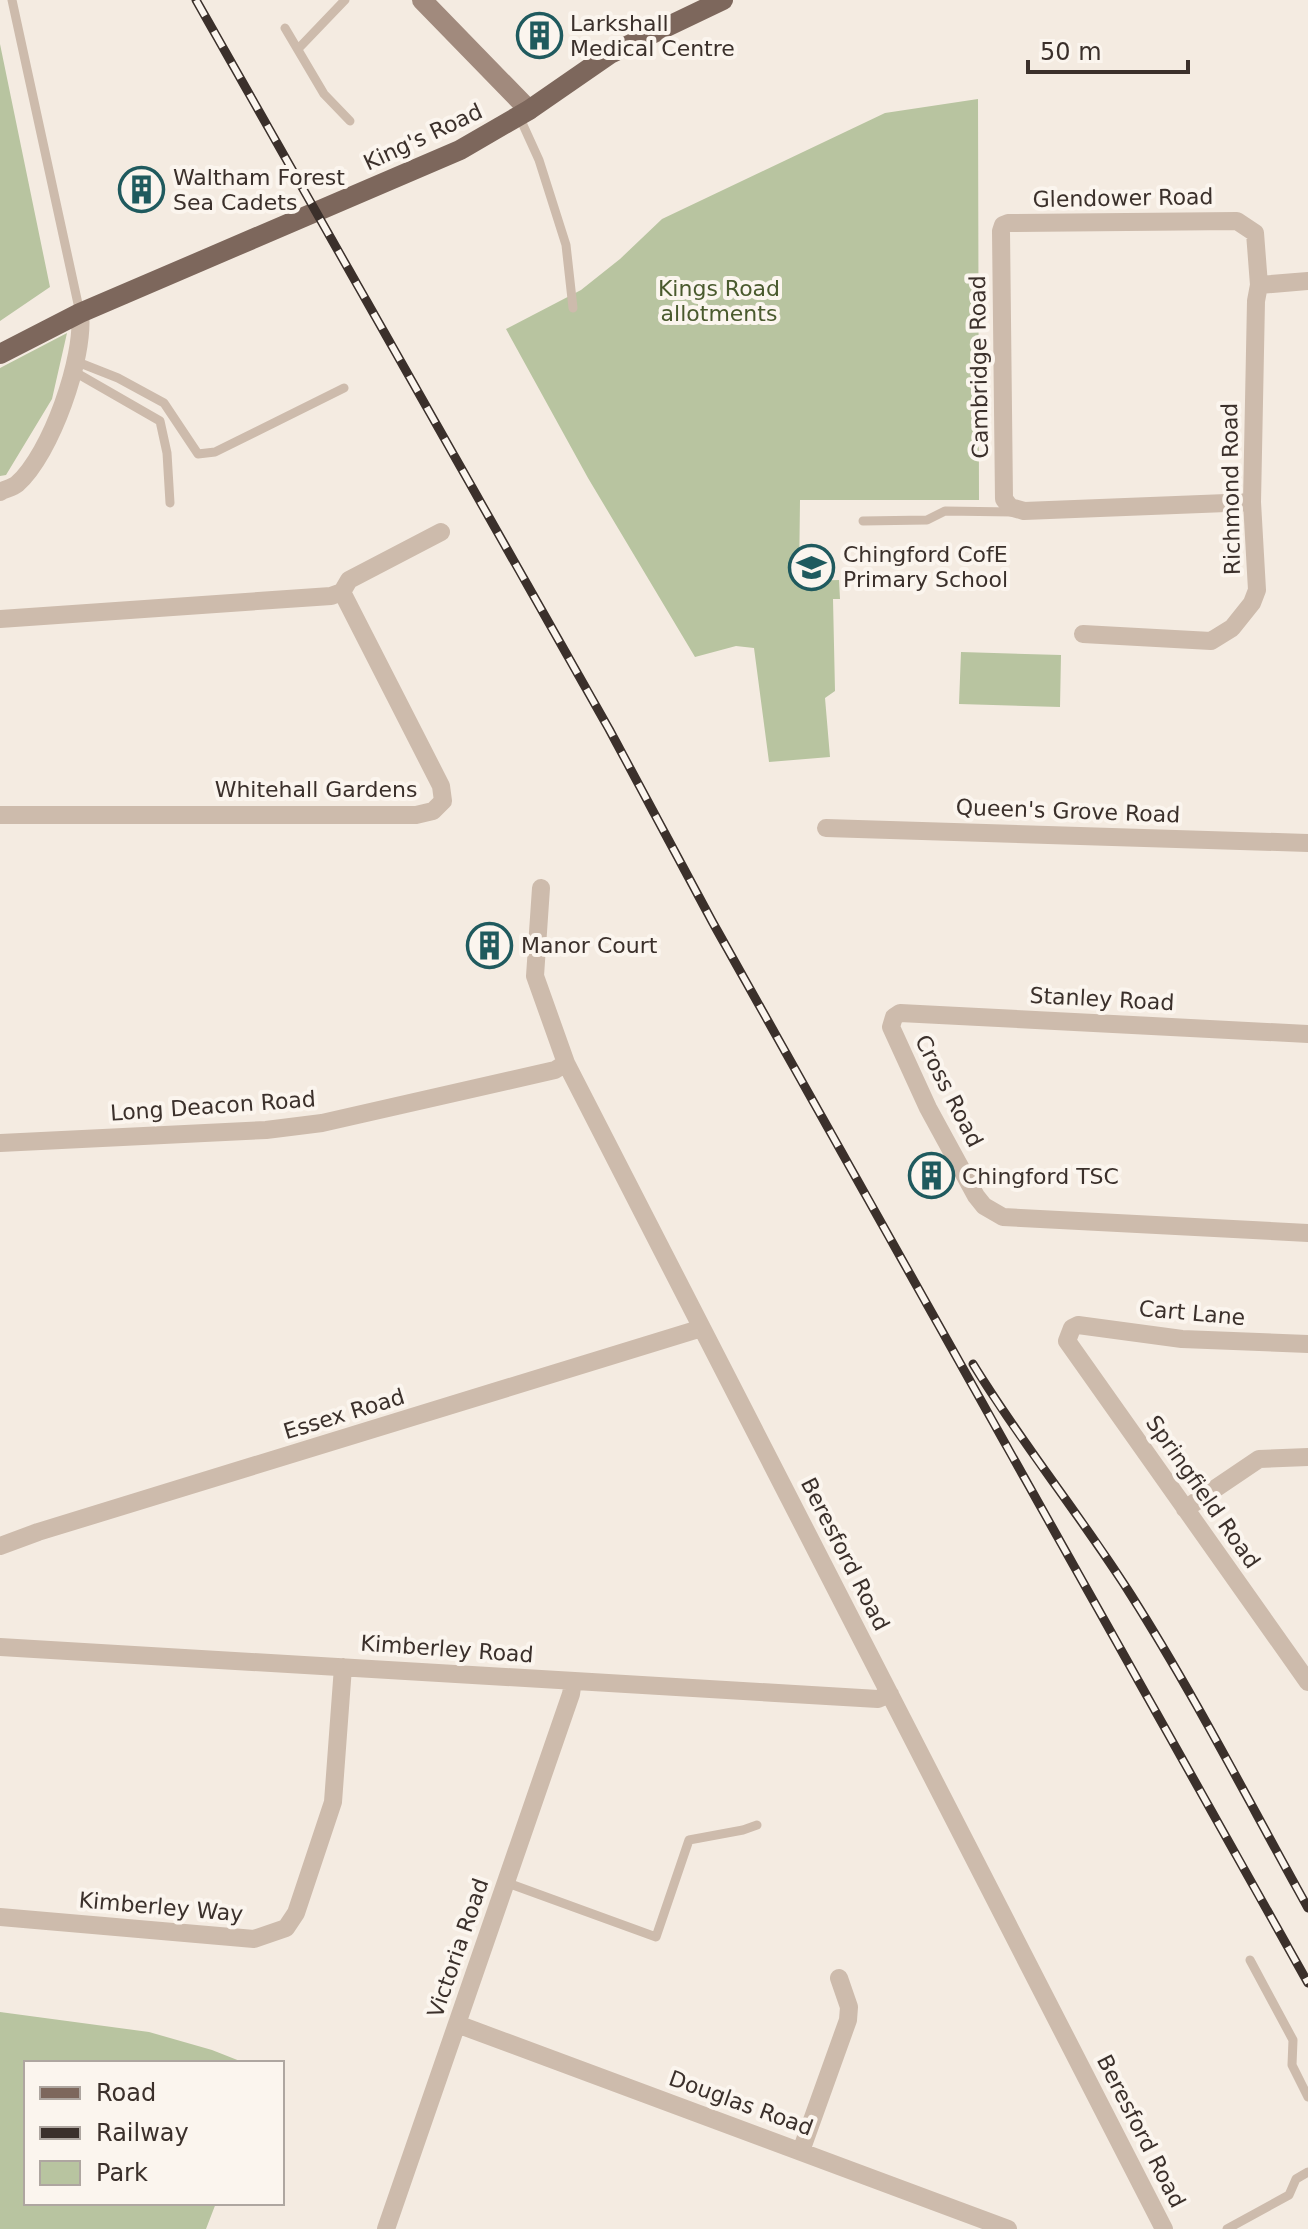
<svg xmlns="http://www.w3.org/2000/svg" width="1308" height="2229" viewBox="0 0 1308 2229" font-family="'DejaVu Sans',sans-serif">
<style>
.green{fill:#b8c4a0}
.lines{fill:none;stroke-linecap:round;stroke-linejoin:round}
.service{stroke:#cdbbac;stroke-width:9}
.minor{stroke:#cdbbac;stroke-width:18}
.secondary{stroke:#a18a7d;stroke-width:20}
.primary{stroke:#7d675c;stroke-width:20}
.rail-casing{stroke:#3b302b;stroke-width:9}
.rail{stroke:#fbf5ee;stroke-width:6;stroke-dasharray:18;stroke-linecap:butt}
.labels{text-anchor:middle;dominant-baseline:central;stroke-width:8;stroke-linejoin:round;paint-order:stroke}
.poi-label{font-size:22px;fill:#3b302b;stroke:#fbf5ee;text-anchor:start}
.street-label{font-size:22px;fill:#3b302b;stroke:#fbf5ee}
.park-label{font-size:22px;fill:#4a5a2e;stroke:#fbf5ee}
</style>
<rect width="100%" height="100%" fill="#f4ebe1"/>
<path class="green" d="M0,44l50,243 -50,34z
M978,99l1,401h-179l-1,81 40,-1 1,19h-7l2,92 -10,7 5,59 -61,5 -15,-114 -18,-2 -41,11 -107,-179 -82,-149 75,-39 39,-31 42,-40 223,-106z
M67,333l-15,66 -46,76 -6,1v-108z
M961,652l100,3 -1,52 -101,-3z
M0,2012l149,20 63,18 33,13h-219v140h190l-10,26h-206z"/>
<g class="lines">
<path class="service" d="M12,0l68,313
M285,28l39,66 26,27
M298,49l47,-49
M519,116l20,44 27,85 7,63
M75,361l43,17 46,25 34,51 17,-2 129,-64
M73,371l87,50 7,32 3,50
M863,521l64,-1 18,-9 68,1
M505,1882l151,55 33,-97 54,-10 14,-5
M1250,1960l43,80 -1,25 16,32
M1227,2229l62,-34 7,-16 12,-7"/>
<path class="minor" d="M0,492c5,-3 12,-4 17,-8 34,-30 68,-127 63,-171
M1252,502l-228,9 -14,-4 -6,-8 -3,-268 2,-6 5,-2 229,-2 18,12 4,52
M0,619l331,-23 11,-4 7,-12 92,-48
M1083,634l128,7 21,-13 20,-25 5,-13 -5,-88 4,-201 3,-16 49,-4
M0,815h416l17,-4 10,-10 -2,-15 -99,-194
M826,828l482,15
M541,888l-6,88 31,87 598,1166
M1308,1034l-408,-21 -6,4 -3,10 37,81 48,88 8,10 19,11 305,16
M0,1143l266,-13 56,-7 233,-53 11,-7
M1308,1344l-126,-5 -104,-14 -6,3 -5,13 241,341
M1185,1509l74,-50 49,-2
M0,1546l38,-14 664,-204
M0,1647l878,52 12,-5
M0,1917l254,22 32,-11 10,-15 37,-111 10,-135
M457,2024l551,205
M801,2151l47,-131 1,-13 -10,-29
M386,2229l185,-535 2,-13"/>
<path class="secondary" d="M422,0l107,110"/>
<path class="primary" d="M0,354l80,-41 380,-163 69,-40 81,-56 113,-54"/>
<defs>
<path id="rail" d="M196,0l413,729 104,194 595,1060
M973,1364c49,80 108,152 158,231 64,101 119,209 177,313"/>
</defs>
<use href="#rail" class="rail-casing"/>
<use href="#rail" class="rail"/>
</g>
<defs>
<symbol id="building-ring" viewBox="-11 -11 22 22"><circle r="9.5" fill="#fbf5ee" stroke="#1f5a5e" stroke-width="1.5"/><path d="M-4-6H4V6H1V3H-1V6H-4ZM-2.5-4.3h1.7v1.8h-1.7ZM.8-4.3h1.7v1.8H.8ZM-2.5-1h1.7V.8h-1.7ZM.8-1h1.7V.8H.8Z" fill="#1f5a5e"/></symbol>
<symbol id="school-ring" viewBox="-11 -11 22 22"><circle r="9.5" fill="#fbf5ee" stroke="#1f5a5e" stroke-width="1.5"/><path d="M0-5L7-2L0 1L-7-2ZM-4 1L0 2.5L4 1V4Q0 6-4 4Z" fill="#1f5a5e"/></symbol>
</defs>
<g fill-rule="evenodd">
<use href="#building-ring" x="514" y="10" width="51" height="51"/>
<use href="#building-ring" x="116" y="164" width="51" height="51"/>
<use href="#school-ring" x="786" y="542" width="51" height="51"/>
<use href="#building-ring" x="464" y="920" width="51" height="51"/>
<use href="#building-ring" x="906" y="1150" width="51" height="51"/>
</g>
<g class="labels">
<g class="poi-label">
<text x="570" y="23">Larkshall<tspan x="570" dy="25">Medical Centre</tspan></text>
<text x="173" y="177">Waltham Forest<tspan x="173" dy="25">Sea Cadets</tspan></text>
<text x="843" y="554">Chingford CofE<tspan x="843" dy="25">Primary School</tspan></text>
<text x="521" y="945">Manor Court</text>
<text x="962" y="1176">Chingford TSC</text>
</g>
<g class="street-label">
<text transform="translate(423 137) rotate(-25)">King's Road</text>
<text transform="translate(1123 198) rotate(-1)">Glendower Road</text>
<text transform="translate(979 367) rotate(-91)">Cambridge Road</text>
<text transform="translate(1231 489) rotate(-91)">Richmond Road</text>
<text x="316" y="789">Whitehall Gardens</text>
<text transform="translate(1068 811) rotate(2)">Queen's Grove Road</text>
<text transform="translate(1102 999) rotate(3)">Stanley Road</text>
<text transform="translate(949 1091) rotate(63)">Cross Road</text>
<text transform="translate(213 1106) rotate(-4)">Long Deacon Road</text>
<text transform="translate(1192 1313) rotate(5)">Cart Lane</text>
<text transform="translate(344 1414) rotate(-17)">Essex Road</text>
<text transform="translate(1203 1492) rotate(55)">Springfield Road</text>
<text transform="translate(845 1554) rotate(63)">Beresford Road</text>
<text transform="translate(447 1649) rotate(4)">Kimberley Road</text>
<text transform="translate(161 1907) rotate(5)">Kimberley Way</text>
<text transform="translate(458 1948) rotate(-71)">Victoria Road</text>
<text transform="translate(741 2103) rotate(20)">Douglas Road</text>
<text transform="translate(1141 2131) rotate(63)">Beresford Road</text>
</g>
<g class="park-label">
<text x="719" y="288">Kings Road<tspan x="719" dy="25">allotments</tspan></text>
</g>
</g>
<rect x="24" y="2061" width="260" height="144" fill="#fbf5ee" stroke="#aea6a0" stroke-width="2"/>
<rect x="40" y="2087" width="40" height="12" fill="#7d675c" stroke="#aea6a0" stroke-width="2"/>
<text x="96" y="2101" font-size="24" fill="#3b302b">Road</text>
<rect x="40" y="2127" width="40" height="12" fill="#3b302b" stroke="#aea6a0" stroke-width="2"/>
<text x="96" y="2141" font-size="24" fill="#3b302b">Railway</text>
<rect x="40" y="2161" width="40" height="24" fill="#b8c4a0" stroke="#aea6a0" stroke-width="2"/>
<text x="96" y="2181" font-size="24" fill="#3b302b">Park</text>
<path d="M1028 60v12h160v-12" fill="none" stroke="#3b302b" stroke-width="4"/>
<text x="1040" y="60" font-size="24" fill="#3b302b" stroke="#fbf5ee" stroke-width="6" paint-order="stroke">50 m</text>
</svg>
